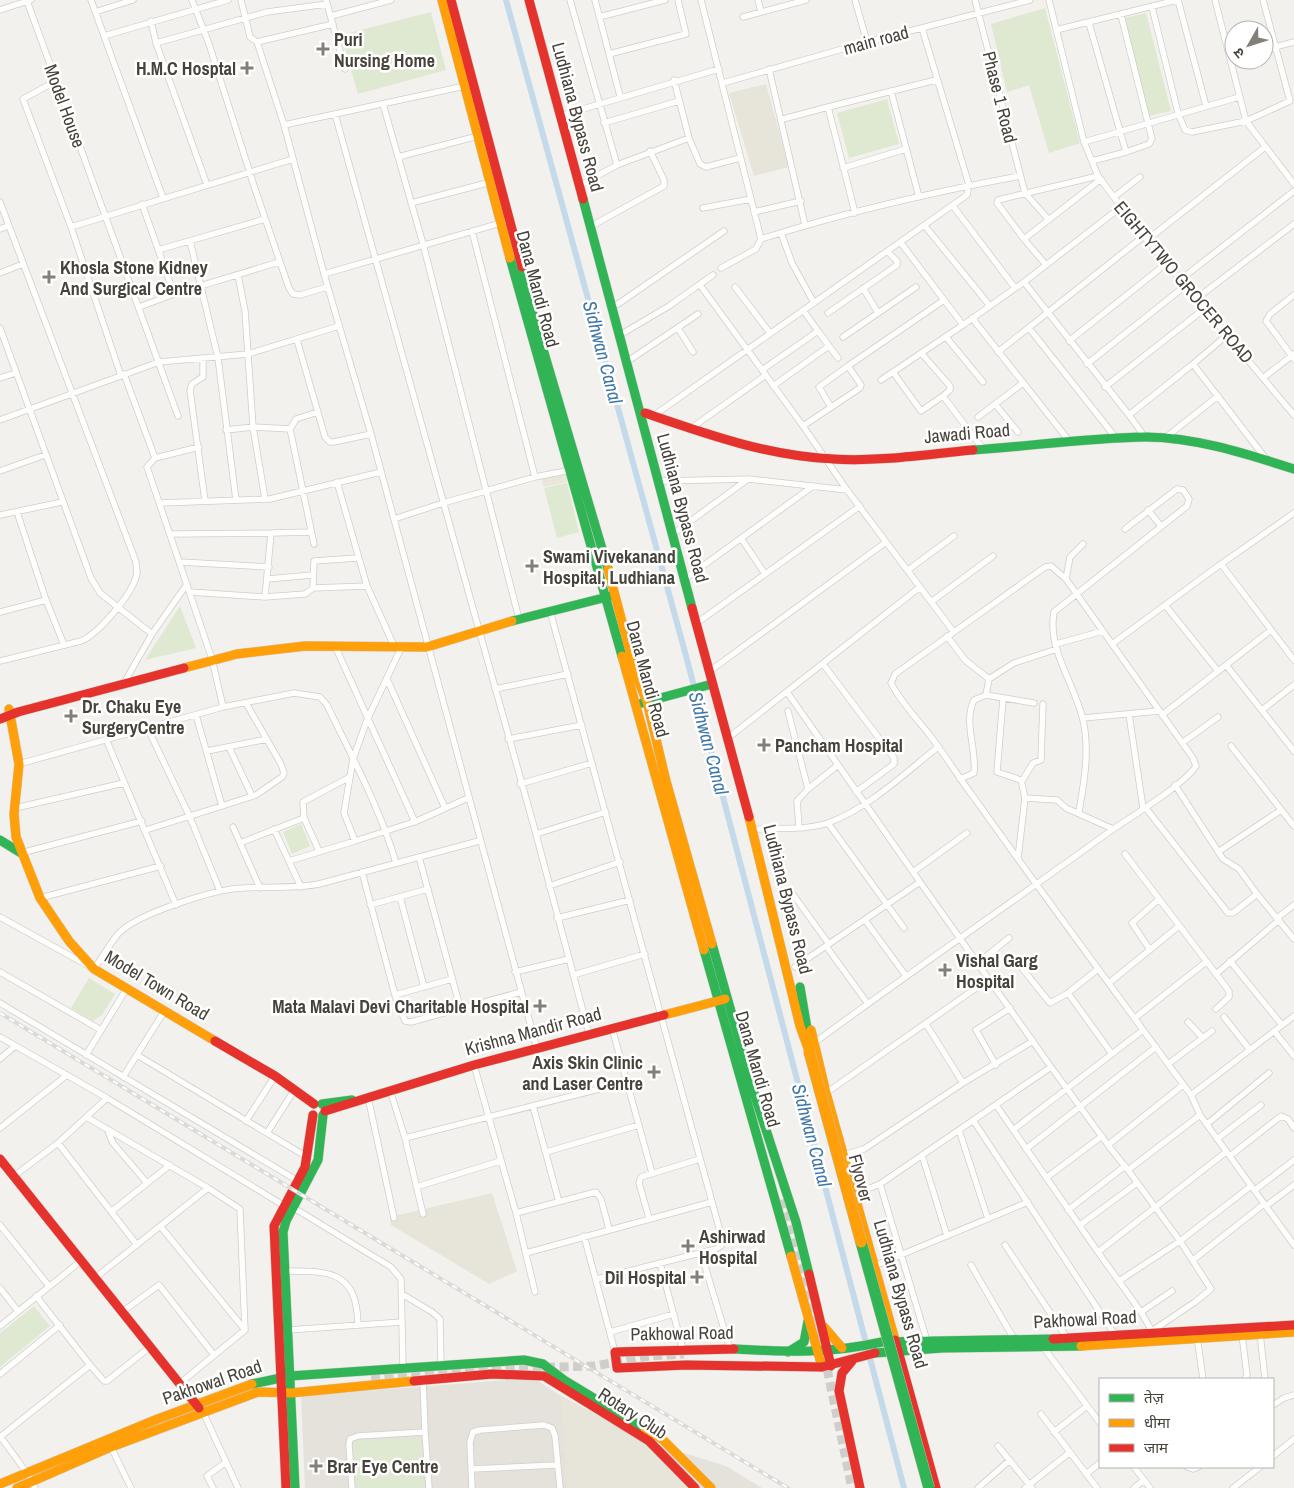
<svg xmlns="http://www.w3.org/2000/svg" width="1294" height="1488" viewBox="0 0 1294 1488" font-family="'Archivo Narrow','Noto Sans Devanagari',sans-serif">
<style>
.residential{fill:#e5e2dc}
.commercial{fill:#ebe6dc}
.education{fill:#e7e4da}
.green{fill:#dfe9d1}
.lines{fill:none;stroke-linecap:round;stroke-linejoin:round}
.canal{stroke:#c4d9ea;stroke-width:6}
.secondary-tunnel{stroke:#d0cec9;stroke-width:9;stroke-dasharray:9 4.5;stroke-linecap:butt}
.street-casing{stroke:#d0cecb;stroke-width:7}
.fast-casing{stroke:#d0cec5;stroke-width:10}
.slow-casing{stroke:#d0cec5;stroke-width:10}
.jam-casing{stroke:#d0cec5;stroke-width:10}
.street{stroke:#fdfdfc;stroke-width:5.5}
.fast{stroke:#30b455;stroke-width:9}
.slow{stroke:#ff9f0a;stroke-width:9}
.jam{stroke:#e5322d;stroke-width:9}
.rail-casing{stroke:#dadad9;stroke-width:4}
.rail{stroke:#fff;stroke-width:2;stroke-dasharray:5.5;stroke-linecap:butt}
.fast-bridge-casing{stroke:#c6beac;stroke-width:12;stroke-linecap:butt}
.slow-bridge-casing{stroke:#c6beac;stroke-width:12;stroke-linecap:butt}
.fast-bridge{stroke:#30b455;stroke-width:11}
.slow-bridge{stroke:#ff9f0a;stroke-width:11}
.poi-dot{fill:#838079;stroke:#fff;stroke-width:2}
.labels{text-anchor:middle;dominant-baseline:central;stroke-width:5;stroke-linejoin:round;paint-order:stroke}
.poi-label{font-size:18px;font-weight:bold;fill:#47433a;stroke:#fff;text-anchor:start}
.street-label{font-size:18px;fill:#47433a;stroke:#fff}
.water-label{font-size:19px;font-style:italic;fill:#3f77a7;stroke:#fff}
</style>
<rect width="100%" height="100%" fill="#f2f1ed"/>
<path class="residential" d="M534,1378l27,18 87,46 78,24 36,22h-457l-4,-92z"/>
<path class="commercial" d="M566,472l1,10 -23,5 -3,-10z"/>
<path class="education" d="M766,84l23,83 -35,9 -25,-83z
M492,1193l25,78 -28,13 -98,-59 -1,-8z
M561,1396l87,46 46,46h-127z"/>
<path class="green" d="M1045,8l35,135 -31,10 -20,-68 -22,7 -16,-68z
M431,12l15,58 -88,24 -17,-59z
M1146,13l25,98 -22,5 -25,-98z
M887,99l12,45 -50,14 -12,-45z
M567,483l12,49 -22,6 -13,-50z
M180,606l16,42 -51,12z
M301,824l9,22 -18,8 -9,-22z
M89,978l26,16 -13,21 -9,6 -22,-13z
M34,1306l16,20 -50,41v-34z
M421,1438l2,50h-67l-2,-47z"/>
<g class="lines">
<path class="canal" d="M506,0l179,652 219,836"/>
<path class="secondary-tunnel" d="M780,1200l43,149 29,139
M371,1378l108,-9 116,-3 54,-10 35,-2"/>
<defs>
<path id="street" d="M91,0l72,198
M192,0l17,44 46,145 34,99 4,6 7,1 27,-8
M241,0l9,37 7,5
M326,0l19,69
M570,0l47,165 72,-27
M595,0l25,96
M701,0l60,239 -5,10 -35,19
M758,0l3,12
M855,0l12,42
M975,0l50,193 24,27
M1049,0l35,142 14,34 43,57 153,182
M1178,0l28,106
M1215,0l31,121 48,63
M27,1l151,415
M1152,7l26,106 7,17 7,2 54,-11 44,-20 -27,-101
M0,10l31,-10
M95,12l38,-12
M1121,15l31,124 -3,5 -23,8
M331,16l60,-16
M599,17l66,-17
M743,17l63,-17
M151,21l5,22 111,-31 60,-8
M1089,23l37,129 -34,9
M333,24l-76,18 27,83 40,149 47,160 166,615
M1056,30l121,-30
M104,36l124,-36
M156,43l51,142
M1264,50l30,-8
M609,54l77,-20 -8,-34
M769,69l36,156
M674,80l15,58 11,26 6,3 34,-9
M56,81l-33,18 48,128 50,149
M723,83l144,-41 163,-42
M891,91l28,106
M383,104l40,140 96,375 4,-1
M335,114l201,720 53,200
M566,114l153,-45
M783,119l45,-12
M604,123l75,-22
M284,125l181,-39
M1084,142l155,-45
M398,157l80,-21
M843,168l63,-19
M584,183l33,-18
M1114,197l26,-20
M0,202l136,360c0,3 1,8 1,11 -3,20 -39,61 -56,68l-81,20
M411,203l80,-21
M142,204l32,90 105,-32
M953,206l62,82
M703,208l48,-9
M754,212l47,-11
M855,213l-27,-106 108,-27
M595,224l69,-38v-6l-14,-29
M925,226l65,80
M71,227l222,-68
M0,229l8,-3
M472,231l63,246
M781,233l11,30 22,40
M761,239c85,-27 172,-47 259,-63
M1024,239l-27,-36 1,-3 100,-24
M1147,240l118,-93
M190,241l28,117 18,142
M901,243l62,82 61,-43 97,-75
M158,250l107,-31
M1046,265l-22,-26 77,-60
M0,273l23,-9
M324,274l187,-54
M238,275l7,36 8,116 12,72
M1180,280l114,-89
M1024,282l105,133
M700,285l103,141
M735,287l35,46
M863,288l15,25
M1294,295l-24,19 -4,7 28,38
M1196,299l98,-75
M618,304l106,-73
M139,307l35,-13
M828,313l69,-48v-4l-9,-9
M972,318l98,124
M963,325l-70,47 28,39 22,-15 40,53
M0,328l91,250 9,15 52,41
M678,328l15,24
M1029,328l87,110
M625,332l44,-26 44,-31
M1227,335l-34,29 73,95
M843,337l73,-50
M946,337l37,45
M297,340l28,97 5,5h4l37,-8
M1069,341l98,-78
M829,346l9,12
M998,352l146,-116
M922,354l28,32v4l-7,6
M203,359v18l-11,7 -2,6 15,111
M631,359l67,-45
M1087,364l98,-78
M762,370l56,-39 -15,-21
M124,374l31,84
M0,378l16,-5
M1263,378l31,-24
M881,380l12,-8
M773,386l56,-40 -11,-15
M1105,387l99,-78
M995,404l23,28
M831,407l-12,-20 29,-21
M653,416l314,-221 2,-10 -47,-157
M978,417l45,-34
M0,420l159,-58 89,-8 91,-28
M690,429l76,-54
M226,430l27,-3 37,2
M1145,437l-16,-22 64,-51
M1165,438l53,-42
M199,447l-44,11 -8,9 65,192 11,48
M0,471l45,-16
M663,481l85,-2 99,11 106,141
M337,482l30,104 27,60
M847,490l-44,-64 57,-38 1,-3 -13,-19 96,-66
M160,503l110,-4 111,-27
M1148,510l13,16
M17,512l29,88 18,45
M1294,513l-73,51 73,96
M0,515l62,-13
M394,519l49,-16 92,-26 36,-7
M677,531l71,-52
M170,534l101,-1
M741,538l24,36
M314,544l-24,-115 6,-10 22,-7
M180,562l89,5
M908,570l46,-34
M689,576l124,-90
M268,579l44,-4
M1066,579l4,-22 13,-13
M313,588l1,-27 43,-3
M190,592l75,5 40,-3 8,-6 54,-2
M265,597l6,-64 40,-1
M931,602l62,-46
M1165,605l53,66
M0,612l46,-12
M548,612l2,-1 173,631 -2,4 -5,3 -119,30
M701,620l159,-114
M947,636l18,24 24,19
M1056,644l47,-13
M1112,644l109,-80
M335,646l80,176
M402,646l-35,74 -14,39 -9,54 11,28 62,-20 51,-23
M823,664l71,94v6l-38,28
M1226,665l68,86
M714,668l172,-126
M387,679l58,129
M124,683l28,-49 35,-50
M495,689l73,-15
M787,692l133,190
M986,695l48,8
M1003,699l-6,73 24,8 4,18 32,2 9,8 47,21
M1262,710l32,-25
M788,711l20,78 30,-24
M1129,714l14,94
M196,715l26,91
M1162,715l109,-85
M1083,718l76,-7
M147,727l42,88 31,76
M733,734l187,-147
M106,739l70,166
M508,739l74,-14
M1182,743l36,-26
M1231,746l63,80
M229,747l23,49
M207,751l60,-12
M19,764l204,-57 71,-14 26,4 7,8c25,52 53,103 69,158
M960,779l14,-6c3,-23 -11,-51 0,-73l12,-5 3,-16 25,-16 43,-14
M1022,781l11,-18 8,-3 2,-56
M520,784l72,-21
M1175,785l48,74 16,10 18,25
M1145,807l83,106h5l24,-19 37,45
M15,808l109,-25
M1079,812c5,-30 11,-62 4,-92 -8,-36 -36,-70 -29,-108l133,-106 2,-7 -6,-9 -6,-1 -52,40
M304,818l-1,-16 47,-25
M828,823l76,105
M233,827l27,61
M799,827l-2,-26 11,-12
M274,829l27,58
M759,829c22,-1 48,1 69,-6 41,-15 77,-50 110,-76
M146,830l110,-35 26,-18 2,-4 -3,-9 -35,-61
M536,834l70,-22
M240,843l64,-25 15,33
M1218,852l63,-42
M21,853l121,-32
M1125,854l104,137v6l-13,12
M419,857l41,150
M1018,858l7,-60
M289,861l66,-20
M362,872l33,123 10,26 6,1 110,-30
M913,872l54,-39
M549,886l71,-24
M792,893l37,51
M400,897l24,90
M40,898l121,-32
M370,905l58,-16
M0,917l94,52c8,-11 15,-24 24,-35 18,-20 97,-45 125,-46 25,-2 51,1 76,-4l160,-43
M557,918l73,-18
M1277,918l17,-13
M865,920l41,56
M826,946l42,58
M1150,950l-18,-27 26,-23
M1230,961l52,64
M978,963l31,-25
M1018,963l32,40 18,-10 30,-24
M795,967l125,-85 131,185
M0,972l101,58
M515,972l54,-13
M1216,974l63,-54
M573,975l72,-21
M1109,983l70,-57
M1068,993l44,61
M395,995l57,-16
M0,1003l298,178
M1224,1017l26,33
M1135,1018l71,-56
M1188,1022l15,16
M926,1024l37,59
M612,1028l40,145
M1274,1031l20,25
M0,1037l107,61 176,107
M814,1043c95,-70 193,-137 288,-206 23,-17 80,-50 94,-71l-3,-8 -127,-179 -15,-13 -6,1 -150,107 -4,9c9,18 25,35 38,51 16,21 30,44 46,65 71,100 144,198 216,296l9,20 94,130
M86,1055l41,-67
M137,1055l170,102
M0,1059l15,-13
M1168,1064l44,-33
M474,1065l42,148 19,79
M996,1065l-20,-35 34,-22
M123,1077l42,-67
M390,1090l15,48 18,76
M826,1093l163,-114
M1191,1095l103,-79
M368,1097l26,121
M996,1105l102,147
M533,1106l26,96
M88,1118l120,70 32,21 5,121 -66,54
M973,1120l142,215
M246,1121l29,-45
M1207,1124l62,-51
M0,1128l67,-53
M107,1129l6,14 34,40
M959,1130l29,89
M1013,1130l130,-100
M267,1133l28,-44
M405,1138l222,-56
M1217,1139l44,-34
M58,1143l79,102
M1108,1145l19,24
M1026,1149l130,-102
M546,1152l93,-27
M844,1155l20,-6 99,-66 70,-42
M922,1155l25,81
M1230,1156l51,-40 7,3 6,9
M14,1176l44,-33 49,-45
M1046,1178l56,-42
M416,1187l84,-26
M1255,1190l39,-30
M855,1194l25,-10
M1266,1206l28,-21
M294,1208l97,59 10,12 2,89
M1068,1210l57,-44
M112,1211l58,-46
M516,1213l80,-21 5,7 8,30
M649,1218l-10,-35 2,-6 59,-18
M0,1225l49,61
M1080,1225l57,-42
M161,1227l84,103
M584,1236l31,116
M1005,1245l62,93
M526,1253l186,-51
M701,1253l29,96
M1193,1260l71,-56
M660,1263l23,87
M971,1265l43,74
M874,1266l154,-64
M285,1271c45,0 72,0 73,54
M95,1278l113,-90
M1119,1281l61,-40 71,-55
M0,1288l18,23
M402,1294l30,18 8,7 1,45
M36,1296l54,69
M122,1312l37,-27 55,70
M1141,1312l31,-21
M0,1326l81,-65
M288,1330l114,-8
M1152,1331l43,-29 16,-13 -31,-48 -52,-71 72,-55
M610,1332l64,-18
M1260,1333l5,46
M1154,1335l-13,-23 -43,-60 128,-100
M1242,1335l5,40 -2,4
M1197,1337l6,42
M927,1341l-47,-157 171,-117 57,78 75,-60
M1043,1347l57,76
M0,1374l60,-49
M423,1380l2,52
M1273,1405l11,-7 10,-3
M203,1412l35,76
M1041,1414l56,74
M1054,1432l33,-26
M0,1436l27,37 8,15
M0,1437l90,-72 14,16h3l43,-34
M998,1446l34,42
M111,1447l20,41
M1273,1456l21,-17
M1134,1467l16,21
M1187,1467l6,2 5,-2
M471,1469l86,-4
M1086,1474l14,-11
M213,1488l-6,-12 19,-14
M352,1488l-3,-43 1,-6 8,-3 67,-4 4,56
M472,1488l-2,-46 3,-10 7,-2 64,-5 8,3 3,8 5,52
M978,1488l32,-28
M1025,1488l44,-35
M1134,1488l10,-8
M1233,1488l27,-21"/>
<path id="fast" d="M583,199l109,409
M510,258l112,398
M522,267l12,52 74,250
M973,450c57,-4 115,-12 172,-13 50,0 102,17 149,32
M512,621l99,-25
M642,703l70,-19
M0,840l21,13
M712,944l42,149 42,129 13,52
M704,950l87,306
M800,987l9,53
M322,1104l30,-4
M734,1349c54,3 94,5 148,-7l171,-3
M788,1352l16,-10 4,-21
M875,1353l67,-5 139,-2
M252,1384l38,-8 234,-16 19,4 21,16 81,49
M295,1488l-12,-256 3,-11 32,-61 5,-45"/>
<path id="slow" d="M442,0l68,258
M608,569l28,106 11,27 19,79 46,163
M622,656l82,294
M184,668l53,-14 68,-8 122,1 85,-26
M9,709l10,55 -5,50 2,23 24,61 29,43 25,28 121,72
M749,817l51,209 9,25
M664,1015l61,-16
M811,1030l15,63 69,247
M791,1256l31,111
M824,1327l18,21
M1081,1346l213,-14
M645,1429l17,10 49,49
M0,1484l155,-64 97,-36
M17,1488l94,-41 147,-55 33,1 123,-12"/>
<path id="jam" d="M451,0l71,267
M529,0l54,199
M645,413c61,21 123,43 188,46 46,3 94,-5 140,-9
M692,608l57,209
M0,719l18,-7 166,-44
M215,1041l60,35 39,28
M325,1111l149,-46 190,-50
M0,1159l199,249
M809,1274l22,92
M1053,1339l241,-14
M895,1340l41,148
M734,1349l-119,3 2,16 69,-3 136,2 53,-14
M852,1361l-10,12 -3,18 21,97
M414,1381l78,-7 52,2 105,65 46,47
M286,1488l-12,-262 31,-59 8,-52"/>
</defs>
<use href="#street" class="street-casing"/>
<use href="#fast" class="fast-casing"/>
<use href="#slow" class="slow-casing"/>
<use href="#jam" class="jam-casing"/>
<use href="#street" class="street"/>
<use href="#fast" class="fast"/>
<use href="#slow" class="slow"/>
<use href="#jam" class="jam"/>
<defs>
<path id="rail" d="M0,1013l788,475"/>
</defs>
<use href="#rail" class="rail-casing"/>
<use href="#rail" class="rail"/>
<defs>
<path id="fast-bridge" d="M861,1242l68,246"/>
<path id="slow-bridge" d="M809,1051l52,191"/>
</defs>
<use href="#fast-bridge" class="fast-bridge-casing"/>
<use href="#slow-bridge" class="slow-bridge-casing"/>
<use href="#fast-bridge" class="fast-bridge"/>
<use href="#slow-bridge" class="slow-bridge"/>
</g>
<g class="poi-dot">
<path d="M320.5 41.5h5v5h5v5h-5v5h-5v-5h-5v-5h5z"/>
<path d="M244.5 60.5h5v5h5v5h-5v5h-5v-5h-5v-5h5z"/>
<path d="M46.5 269.5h5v5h5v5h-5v5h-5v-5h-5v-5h5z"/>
<path d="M529.5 558.5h5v5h5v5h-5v5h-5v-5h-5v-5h5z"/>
<path d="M68.5 708.5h5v5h5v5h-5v5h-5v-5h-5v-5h5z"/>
<path d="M761.5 737.5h5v5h5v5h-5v5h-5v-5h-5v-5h5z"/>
<path d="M942.5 962.5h5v5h5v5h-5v5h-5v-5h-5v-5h5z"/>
<path d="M537.5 998.5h5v5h5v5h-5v5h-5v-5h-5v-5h5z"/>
<path d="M651.5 1064.5h5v5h5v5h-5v5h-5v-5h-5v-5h5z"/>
<path d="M685.5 1238.5h5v5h5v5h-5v5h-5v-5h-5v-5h5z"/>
<path d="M694.5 1269.5h5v5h5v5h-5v5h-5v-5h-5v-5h5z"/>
<path d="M313.5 1458.5h5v5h5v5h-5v5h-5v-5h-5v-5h5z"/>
</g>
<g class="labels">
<g class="poi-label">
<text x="334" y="39">Puri<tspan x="334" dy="21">Nursing Home</tspan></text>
<text x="236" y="68" text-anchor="end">H.M.C Hosptal</text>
<text x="60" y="267">Khosla Stone Kidney<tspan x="60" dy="21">And Surgical Centre</tspan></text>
<text x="543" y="556">Swami Vivekanand<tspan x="543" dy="21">Hospital, Ludhiana</tspan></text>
<text x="82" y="706">Dr. Chaku Eye<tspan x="82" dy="21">SurgeryCentre</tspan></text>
<text x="775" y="745">Pancham Hospital</text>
<text x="956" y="960">Vishal Garg<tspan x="956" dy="21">Hospital</tspan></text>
<text x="529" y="1006" text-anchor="end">Mata Malavi Devi Charitable Hospital</text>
<text x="643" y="1062" text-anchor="end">Axis Skin Clinic<tspan x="643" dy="21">and Laser Centre</tspan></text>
<text x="699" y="1236">Ashirwad<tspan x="699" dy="21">Hospital</tspan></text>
<text x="686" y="1277" text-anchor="end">Dil Hospital</text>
<text x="327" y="1466">Brar Eye Centre</text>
</g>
<g class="street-label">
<text transform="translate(876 40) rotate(-15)">main road</text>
<text transform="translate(1000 97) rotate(76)">Phase 1 Road</text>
<text transform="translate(65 106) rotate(70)">Model House</text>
<text transform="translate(578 117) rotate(75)">Ludhiana Bypass Road</text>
<text transform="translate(1184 282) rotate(50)">EIGHTYTWO GROCER ROAD</text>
<text transform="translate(538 289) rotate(75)">Dana Mandi Road</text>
<text transform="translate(967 433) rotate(-5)">Jawadi Road</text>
<text transform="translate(683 508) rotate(75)">Ludhiana Bypass Road</text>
<text transform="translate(648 679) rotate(75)">Dana Mandi Road</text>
<text transform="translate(788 899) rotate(76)">Ludhiana Bypass Road</text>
<text transform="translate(157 985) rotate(31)">Model Town Road</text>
<text transform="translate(533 1031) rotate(-15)">Krishna Mandir Road</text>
<text transform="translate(758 1069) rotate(74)">Dana Mandi Road</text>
<text transform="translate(861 1178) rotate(75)">Flyover</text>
<text transform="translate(901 1294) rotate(74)">Ludhiana Bypass Road</text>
<text transform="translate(1085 1319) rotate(-3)">Pakhowal Road</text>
<text transform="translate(682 1333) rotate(-1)">Pakhowal Road</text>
<text transform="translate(212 1382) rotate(-19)">Pakhowal Road</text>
<text transform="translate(633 1413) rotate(33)">Rotary Club</text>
</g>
<g class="water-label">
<text transform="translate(603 352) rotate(75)">Sidhwan Canal</text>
<text transform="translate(709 743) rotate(75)">Sidhwan Canal</text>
<text transform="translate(812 1135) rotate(75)">Sidhwan Canal</text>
</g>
</g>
<rect x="1099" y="1378" width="175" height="90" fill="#ffffff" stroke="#b5b4b0"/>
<rect x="1109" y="1394" width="25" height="8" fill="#30b455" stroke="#b5b4b0"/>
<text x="1144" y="1403" font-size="15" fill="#47433a">तेज़</text>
<rect x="1109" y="1419" width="25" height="8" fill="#ff9f0a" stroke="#b5b4b0"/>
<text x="1144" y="1428" font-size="15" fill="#47433a">धीमा</text>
<rect x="1109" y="1444" width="25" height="8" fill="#e5322d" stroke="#b5b4b0"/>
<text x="1144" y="1453" font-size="15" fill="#47433a">जाम</text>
<g transform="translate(1249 45) rotate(231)"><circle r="24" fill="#ffffff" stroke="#b5b4b0"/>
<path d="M0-4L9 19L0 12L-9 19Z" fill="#838079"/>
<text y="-8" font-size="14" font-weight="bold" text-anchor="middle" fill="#47433a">उ</text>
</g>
</svg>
